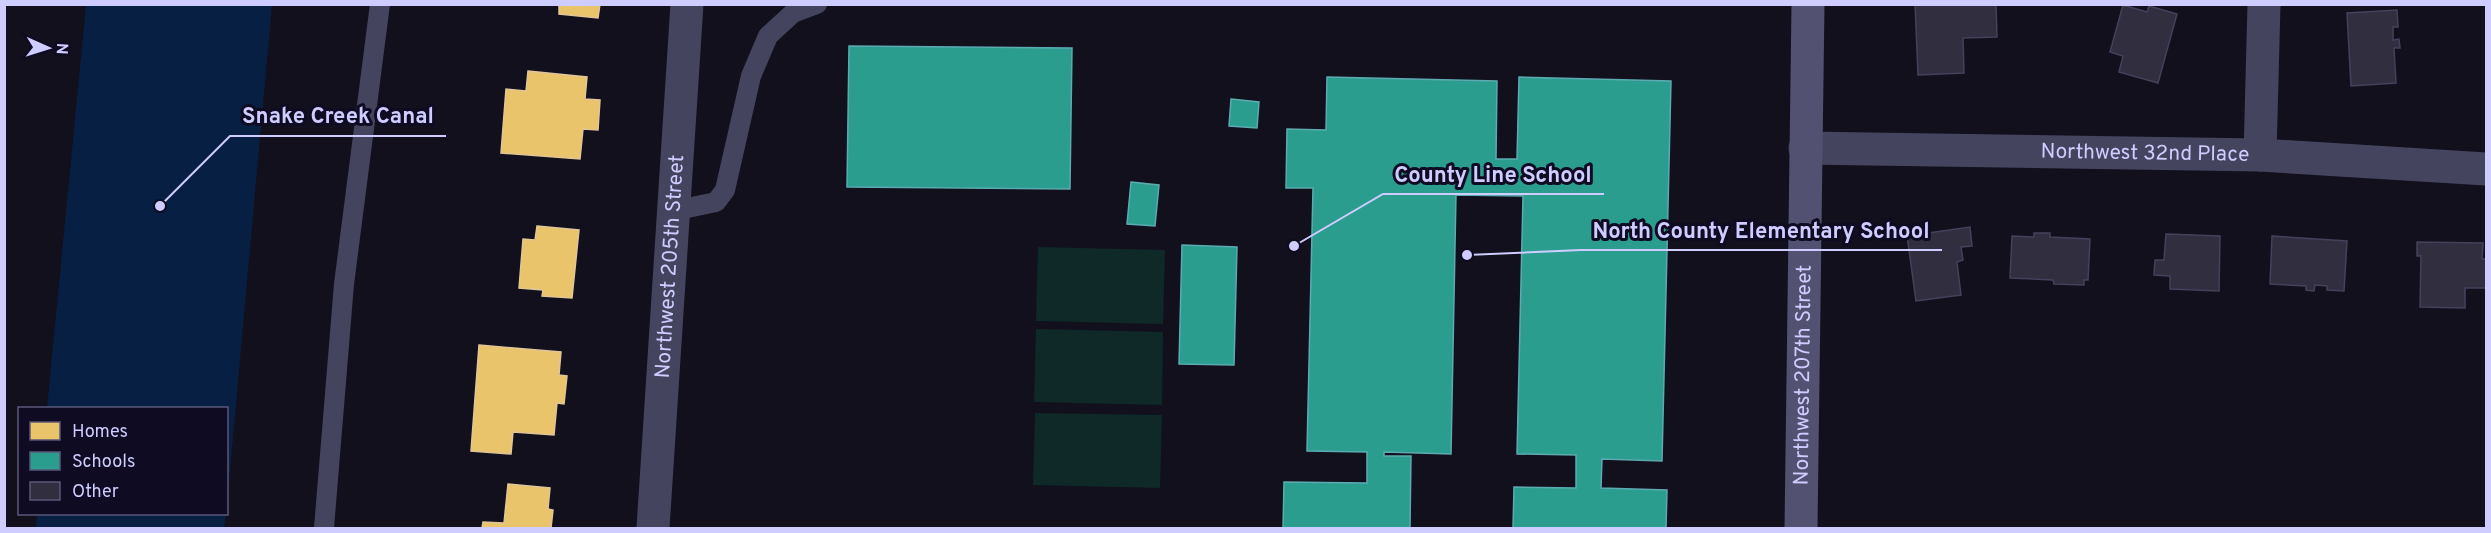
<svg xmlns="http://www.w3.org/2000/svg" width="2491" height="533" viewBox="0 0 2491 533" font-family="Overpass,sans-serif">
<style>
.green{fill:#0e2928}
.water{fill:#071f42}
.homes{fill:#e9c46a;stroke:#e1c697;stroke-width:1.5}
.schools{fill:#2a9d8f;stroke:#5cabb1;stroke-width:1.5}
.building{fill:#302e3f;stroke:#44415c;stroke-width:1.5}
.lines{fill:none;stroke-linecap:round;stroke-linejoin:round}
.lane{stroke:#44445f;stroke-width:20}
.street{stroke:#44445f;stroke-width:33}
.secondary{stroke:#525171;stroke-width:33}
.labels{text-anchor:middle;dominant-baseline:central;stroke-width:6;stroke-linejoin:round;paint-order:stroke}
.street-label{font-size:21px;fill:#cfccff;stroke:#0e0b22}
.leader{fill:none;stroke:#cfccff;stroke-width:2}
.callout-dot{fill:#cfccff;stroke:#0e0b22;stroke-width:2}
.callout-label{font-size:22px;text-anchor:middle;font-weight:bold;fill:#cfccff;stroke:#0e0b22;stroke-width:6;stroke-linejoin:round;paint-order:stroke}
</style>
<rect width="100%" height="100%" fill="#12101d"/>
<path class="green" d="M1038,247l127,3 -2,74 -127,-3z
M1036,329l127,3 -1,73 -128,-3z
M1035,413l127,2 -2,73 -127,-3z"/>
<path class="water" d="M86,5h186l-45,498 -1,-95h-179z
M37,514h189l-2,14h-188z"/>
<path class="homes" d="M559,4h41l-2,14 -39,-4z
M528,71l59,6 -2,22 15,1 -2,30 -15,-1 -3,30 -79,-6 5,-64 20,2z
M537,226l42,4 -7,68 -30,-2 1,-6 -24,-2 4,-49 12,1z
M479,345l82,7 -2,23 8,1 -3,28 -7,-1 -3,32 -41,-3 -2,22 -40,-3z
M508,484l42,4 -2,21 5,1 -2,18h-69l1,-6 21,1z"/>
<path class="schools" d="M849,46l223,2 -2,141 -223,-2z
M1327,77l170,4 -1,78h21l2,-82 152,4 -9,380 -60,-2 -1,29 66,2 -1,38h-153l1,-41 62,1v-33l-59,-1 6,-258 -67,-1 -5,259 -67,-2v4h27l-1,72h-127l1,-46 83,1v-31l-60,-1 6,-263h-27l1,-59 39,1z
M1231,99l28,3 -2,26 -28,-2z
M1131,182l28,3 -4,41 -28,-2z
M1182,245l55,2 -3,118 -55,-1z"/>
<path class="building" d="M1915,4h81l1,33 -34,1 1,35 -46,2z
M2123,5l24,7 2,-6 28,8 -19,69 -39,-11 4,-16 -13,-4z
M2397,10l1,17h-5v13l6,-1 1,9h-6l2,35 -45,3 -4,-73z
M1970,227l2,19 -11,1 2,13 -6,2 4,33 -45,6 -9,-65z
M2034,233h16v4l40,2 -2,41h-4v5l-30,-1 -1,-4 -43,-2 2,-42 22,1z
M2166,234l54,2 -1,55 -49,-2v-13l-16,-1 1,-15h9z
M2272,236l75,5 -3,50 -17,-1v-4l-12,-1 -1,6 -8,-1v-4l-36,-2z
M2417,242l66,1 -1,16h4v29h-21v20l-45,-1 1,-51h-4z"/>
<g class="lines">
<path class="lane" d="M673,211l43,-9 9,-12 26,-114 17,-40 25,-23 24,-9
M324,528l20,-244 36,-280"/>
<g class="street">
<path id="s1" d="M1805,148l455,7 226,14"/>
<path d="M2260,155l4,-151"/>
<path id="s2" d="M653,528l34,-524"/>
</g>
<path class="secondary" id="s3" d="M1801,528l7,-524"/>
</g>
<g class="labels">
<g class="street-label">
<text stroke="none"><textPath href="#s1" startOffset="340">Northwest 32nd Place</textPath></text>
<text stroke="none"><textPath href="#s2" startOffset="262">Northwest 205th Street</textPath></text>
<text stroke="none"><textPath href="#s3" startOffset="153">Northwest 207th Street</textPath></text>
</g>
</g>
<path class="leader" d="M160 206L230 136H446M1294 246L1383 194H1604M1467 255L1581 250H1942"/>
<g class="callout-dot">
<circle cx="160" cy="206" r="6"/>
<circle cx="1294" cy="246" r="6"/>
<circle cx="1467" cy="255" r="6"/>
</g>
<g class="callout-label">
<text x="338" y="123">Snake Creek Canal</text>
<text x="1493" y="182">County Line School</text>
<text x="1761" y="238">North County Elementary School</text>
</g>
<rect width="2491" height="533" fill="none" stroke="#cfccff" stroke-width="12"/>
<rect x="18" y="407" width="210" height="108" fill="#0e0b22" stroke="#5b587a" stroke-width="1.5"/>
<rect x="30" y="422" width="30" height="18" fill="#e9c46a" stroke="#5b587a" stroke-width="1.5"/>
<text x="72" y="437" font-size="18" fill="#cfccff">Homes</text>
<rect x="30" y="452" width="30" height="18" fill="#2a9d8f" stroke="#5b587a" stroke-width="1.5"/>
<text x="72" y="467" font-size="18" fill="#cfccff">Schools</text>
<rect x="30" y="482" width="30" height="18" fill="#302e3f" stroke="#5b587a" stroke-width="1.5"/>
<text x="72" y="497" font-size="18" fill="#cfccff">Other</text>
<g transform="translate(48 48) rotate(93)" stroke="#0e0b22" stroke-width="4.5" paint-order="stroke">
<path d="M0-4.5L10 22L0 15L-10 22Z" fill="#cfccff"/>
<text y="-9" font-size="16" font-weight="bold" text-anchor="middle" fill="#cfccff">N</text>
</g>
</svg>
